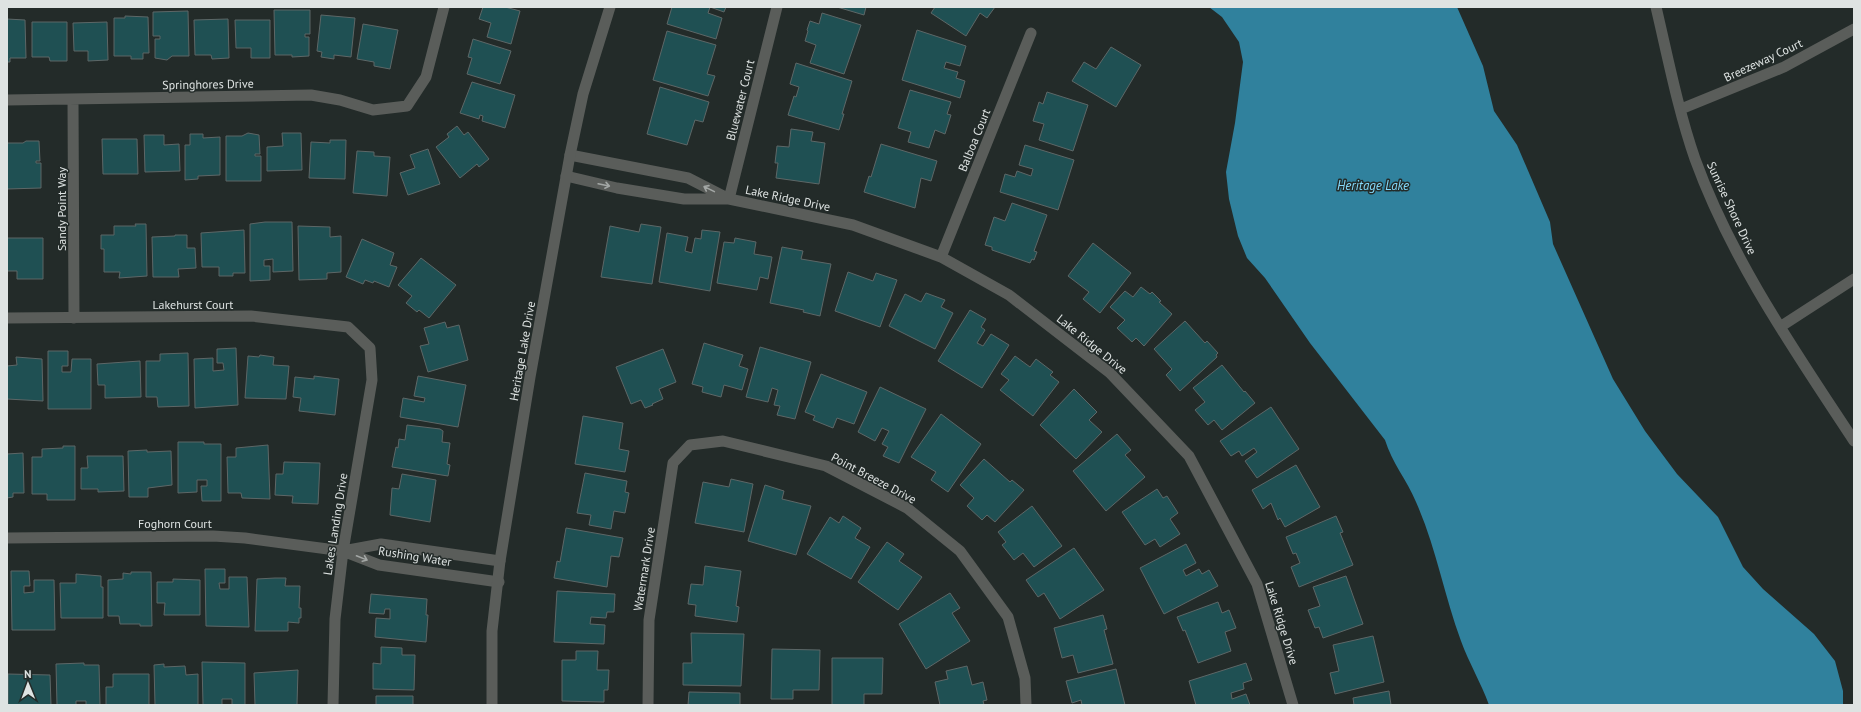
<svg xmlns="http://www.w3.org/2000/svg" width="1861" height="712" viewBox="0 0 1861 712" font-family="'PT Sans',sans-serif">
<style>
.water{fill:#30819d}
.building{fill:#1f5053;stroke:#5d6767}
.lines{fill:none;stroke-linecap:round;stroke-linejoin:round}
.minor{stroke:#5a5d5a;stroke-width:11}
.tertiary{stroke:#5a5d5a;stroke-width:11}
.oneway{stroke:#a3a7a5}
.labels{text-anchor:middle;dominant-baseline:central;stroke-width:3;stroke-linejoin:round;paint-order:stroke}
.street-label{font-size:12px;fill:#dee3e2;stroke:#232b29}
.water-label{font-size:13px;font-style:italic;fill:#84d9fa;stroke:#232b29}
</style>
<rect width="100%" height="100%" fill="#232b29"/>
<path class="water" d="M1209,7h248l26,59 11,45 23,34 33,77 3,22 60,135 32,52 32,43 41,43 25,50 20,22 51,45 21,27 8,30v14h-354c-8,-22 -20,-42 -28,-64 -17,-46 -25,-94 -45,-139 -9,-22 -24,-39 -31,-62l-75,-97 -45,-65 -18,-20 -9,-22 -9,-37 -3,-27 9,-49 8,-61 -4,-20 -17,-25z"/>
<path class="building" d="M483,7h22l15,4 -9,33 -24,-7 4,-14 -12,-4z
M672,7h54l-2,5 -14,-5 -2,6 14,5 -6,21 -49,-15z
M837,7h29l-2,8z
M935,7h60l-8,11 -7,-5 -14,23 -35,-23z
M274,10h36v24h-5v3h4v19l-17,1v-2h-17z
M188,11l1,45h-17l-5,4 -12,-2v-19h5v-3h-7v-24z
M822,13l39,12 -17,49 -34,-11 6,-18 -11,-4 3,-10 -1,-1 3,-9 9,3z
M321,15l34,3 -4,39 -17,-2v4l-13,-2 1,-5 -5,-1z
M125,16l23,1 1,36h-6v6h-12v-3h-17v-38h11z
M7,19l18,1 1,38h-16v4h-3z
M228,19l1,39 -17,1 -1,-4h-16l-1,-35z
M235,20h35v38h-19v-10h-15z
M32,22h35v39h-17l-1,-4h-17z
M107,22l1,38 -20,1v-10h-14l-1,-28z
M363,24l35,6 -8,39 -16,-3v-4l-17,-3z
M917,30l49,16 -6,20 -14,-4 -2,6 14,4 -2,6 9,3 -5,17 -58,-18z
M667,31l49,14 -9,29 8,2 -7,20 -55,-16z
M473,39l38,12 -11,33 -33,-10 5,-16 -4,-1z
M1111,47l30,18 -25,42 -44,-26 12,-19 12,7z
M796,63l56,18 -10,33h2l-5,16 -51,-15 6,-19 2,1 3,-10 -9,-3z
M472,82l43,13 -10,33 -23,-7 1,-5 -3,-1 -1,4 -19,-6z
M660,87l49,15 -6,20 -8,-2 -8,25 -40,-11z
M910,90l41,12 -4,12 4,1 -6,19 -10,-4 -6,18 -21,-6 3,-10 -13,-4z
M1047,92l41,13 -15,46 -34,-11 5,-16 -11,-3 6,-19 4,2z
M457,126l7,9 4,-3 21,27 -10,8 -2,-3 -17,14 -24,-31 13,-10 -2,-3z
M791,129l22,3 -2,9 14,2 -6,41 -43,-6 2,-15h-3l2,-17 12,1z
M248,133l11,2 1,19h-5v2h6v25h-35v-45h16z
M282,133h19l1,37 -35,1v-24l16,-1z
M190,134h13v4l17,-1v38l-22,1v3l-13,1v-35h5z
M144,135h20v10l15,-1 1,27 -35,1z
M102,139h35l1,35h-35z
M330,140h16l-1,39 -36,-1 2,-36 19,1z
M26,141h13l1,20h-4v2h5v25l-34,1v-46h16z
M881,144l56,17 -6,20 -10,-3 -6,30 -51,-16 5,-16 2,1z
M1025,145l49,15 -16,50 -58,-18 5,-18 10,3 2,-6 14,5 2,-7 -14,-4z
M428,149l12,35 -32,11 -8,-22 15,-5 -5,-13z
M357,151l17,1v4l16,1 -3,39 -34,-3z
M1012,203l35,12 -13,36 3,1 -3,8 -2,-1 -2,4 -38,-13v-3l-7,-2 9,-28 11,4z
M265,222h27l1,49 -20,1v-13l-9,1v6h6v14l-20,1v-57z
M135,224h11l1,52 -28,2 1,-6h-16v-23h-3v-14h13v-9h22z
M641,224l20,3 -9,57 -51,-7 9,-51 29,6z
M298,226l32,1v10l11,-1v36l-14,1v6l-28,1z
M244,230l1,43h-12v3h-14v-9h-17l-1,-34z
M702,230l18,2 -10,59 -51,-9 8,-49 21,4 -3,14 7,2 3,-15 6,1z
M175,235h12v13h8l1,20 -18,1 1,8h-26l-1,-40 23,-1z
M7,238h36v41h-26v-8h-10z
M735,238l21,4 -2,12 18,3 -4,22 -8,-2 -3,13 -40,-7 7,-41 10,1z
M362,239l32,14 -4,12 7,2 -8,20 -15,-6 -1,2 -8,-3 -2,4 -17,-7z
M1093,243l38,30 -31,40 -17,-14 6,-7 -21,-16z
M782,247l21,4 -2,8 30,5 -11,52 -17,-4 1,-2 -34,-7z
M421,258l35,27 -27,33 -10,-8 -2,2 -11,-9 6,-7 -14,-11z
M848,272l25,9 3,-8 21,7 -17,47 -45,-16z
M1141,287l9,7 2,-2 9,9 -2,1 13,12 -28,32 -8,-8 -4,4 -15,-14 8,-8 -15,-13 15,-16 8,6z
M926,293l19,7 -4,7 12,6 -18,36 -46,-23 16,-32 16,8z
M970,310l16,9 -5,8 4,3 -8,13 6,3 8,-12 18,11 -27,43 -44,-27z
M1185,321l20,22 2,-2 11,12 -2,2 1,2 -37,34 -14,-16 6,-6 -18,-20z
M445,322l2,6 12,-3 9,35 -40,12 -8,-26 9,-2 -5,-16z
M704,343l39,12 -4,11 9,3 -6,21 -18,-5 -3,12 -19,-5 1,-5 -11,-3z
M760,347l51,15 -16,57 -18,-4 3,-9 -6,-1 4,-15 -6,-2 -4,14 -22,-5z
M236,348l2,57 -43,3 -1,-49 19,-1v13l11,-1 -1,-7h-6v-14z
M663,349l13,33 -17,7 4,10 -11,5 1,1 -8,3 -4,-8 -10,4 -15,-37z
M48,351h20v15h-6v6h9l1,-13h19v50h-43z
M188,353l1,53 -31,1 -1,-10h-11v-36h14v-7z
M260,355l14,2 -1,8 16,1 -3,33 -41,-1 3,-42 11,1z
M1015,356l15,11 6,-8 17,13 -3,3 9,7 -26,34 -33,-26 9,-10 -8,-6z
M16,357l26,2 1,42 -36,-2v-33l10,-1z
M140,361l1,36 -36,1v-13h-7l-1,-21z
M1222,365l22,27 1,-1 10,12 -33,27 -8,-10 -6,5 -13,-15 10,-8 -12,-14z
M821,374l46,18 -13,32 -17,-6 -4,10 -20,-8 2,-4 -10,-4z
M314,376l25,3 -4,36 -36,-4 2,-13 -8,-1 2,-20 19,2z
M418,376l48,9 -8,42 -58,-10 3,-19 21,4 1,-4 -11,-2z
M880,387l46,22 -27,54 -16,-7 5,-9 -6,-3 7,-13 -7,-3 -7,13 -17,-9z
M1074,389l23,23 -8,8 13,12 -26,27 -36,-34z
M1271,407l28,42 -42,29 -12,-17 12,-9 -3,-4 -12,8 -3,-5 -8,5 -11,-15z
M941,414l40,30 -33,48 -17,-12 5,-8 -25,-15z
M583,416l40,7 -4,26 10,2 -4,21 -50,-8z
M407,425l33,4 3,2 -1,11 8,1 -3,21 3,1 -2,11 -56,-9 4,-20 2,1 1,-9 6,1z
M1117,434l14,16 -6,5 20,22 -39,34 -33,-40z
M178,442h26v2h17v57h-19l-1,-15h6v-6h-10v12l-19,1z
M268,445l2,54 -28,-1 -1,-5h-13l-1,-36h9v-9z
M63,446h12v54h-28v-6h-15v-37h10v-8l21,-1z
M147,450v2l24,-1 1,34 -24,3v9h-19l-1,-46z
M23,453l1,40h-11v4l-6,1v-44z
M87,456h36l1,35 -26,1v-3h-17v-21h7z
M984,459l26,23 2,-2 12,10 -29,32 -8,-7 -5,5 -15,-14 7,-8 -14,-13z
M284,462l36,1 -2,41 -26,-1 1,-7 -18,-1 1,-21h7z
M1296,465l24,42 -35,20 -5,-9 -2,2 -7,-17 -8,6 -11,-19z
M585,473l42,8 -2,11 4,1 -4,20 -11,-2 -3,18 -22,-4 2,-10 -14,-2z
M402,474l34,6 -6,42 -40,-7 2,-27 7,1z
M731,479l22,5 -9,48 -49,-9 8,-41 26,5z
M765,485l19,6 -2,8 29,7 -15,49 -48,-14z
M1157,489l6,9 4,-2 11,17 -8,6 10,15 -20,13 -5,-8 -10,6 -23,-33z
M1032,506l30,40 -28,21 -11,-14 -9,7 -12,-15 4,-3 -8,-10z
M843,516l18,12 -6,10 15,9 -19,32 -44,-25 23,-37 9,6z
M1336,516l7,16 -3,1 13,32 -54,22 -8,-20 9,-4 -4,-10 -3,1 -7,-17z
M566,528l57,10 -4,19 -8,-1 -4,31 -53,-9 3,-17 3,1z
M887,542l17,12 -5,7 23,16 -24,33 -40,-28z
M1186,544l10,19 -13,7 3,6 13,-7 3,5 7,-4 9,16 -54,28 -24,-46z
M1074,548l30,42 -44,29 -16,-26 -6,4 -12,-17z
M705,566l36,5 -5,35 3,1 -2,15 -42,-6 1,-11 -8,-1 3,-20 12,1z
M205,569h20v14h-6l1,6h9v-12h18l2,50 -43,-1z
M11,571h18l1,15h-6v7l10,-1v-12h20l1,50h-43z
M131,572h20l1,54h-12v-2h-20l-1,-8h-11v-36l15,-1v-6l8,1z
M76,574l25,2v11h2v31h-42l-1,-35h16z
M1346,576l17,48 -40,14 -4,-11 -4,1 -7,-18 12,-4 -7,-19z
M275,578h11l-1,8h15l-1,22h2v10h-2v5l-11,-1v9h-33l2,-52z
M173,579l27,1v35h-36l1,-12h-8v-21h16z
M557,591l58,3 -1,18h-7l-1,6 -15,-1 -1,7 15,1 -1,19 -50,-2z
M950,593l10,15 -8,5 18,28 -44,28 -27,-45z
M371,594l56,5 -1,16h2l-2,27 -51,-5 1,-19 14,1v-10h-5l-1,5 -15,-1z
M1218,602l4,11 7,-3 7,18 -11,4 6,19 -33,12 -13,-33 -2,1 -6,-14z
M1103,615l4,14 -3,1 9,34 -35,9 -5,-18 -11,3 -8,-30z
M691,633l53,1 -3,52 -58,-1v-22h9z
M1373,636l11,46 -49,12 -5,-21 9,-2 -6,-26z
M381,647l21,1v7h13l-1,35 -41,-1v-26l8,1z
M772,649l48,1 -1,40h-26v9h-22z
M576,651h22l-1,19h12l-1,20h-4v12l-42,-1v-41h14z
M832,658h51l-1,36h-18v11h-32z
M202,662l43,1v42h-19h6v-6h-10v6h-19z
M84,663v2h15l1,40h-14v-4h-10v4h-19l-1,-41z
M1246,663l6,17 -9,3 1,6 -13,4 1,6 14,-5 4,11h-54l-7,-24z
M164,664v3l21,-1 1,9 12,-1v31h-43l-1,-40z
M967,666l5,19 11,-3 4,18 -4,1 1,4h-44l-5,-23 13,-3 -2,-8z
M1116,669l9,36h-43l-1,-5 -9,3 -6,-22z
M298,670l-1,35h-42l-1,-32z
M8,674l42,1 1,30h-43z
M113,674h36v31h-43v-18h7z
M1389,691l2,14h-37l-1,-7z
M689,692l51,1v12h-52z
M376,696h37v9h-37z"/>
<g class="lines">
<path class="minor" d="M777,7l-48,192 124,26 88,32 68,38 101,78 79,83 68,128 36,121
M1656,7c12,51 22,103 39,152 37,102 100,192 159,282
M7,100l304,-5 29,5 33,10 34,-4 19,-29 18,-70
M73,100l1,218
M1681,109l103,-42 70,-38
M566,176l51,12 67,11h45l-41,-21 -118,-23
M941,257l90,-224
M7,318l244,-2 97,11 22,21 2,32 -29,171 -8,68 -2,86
M1780,327l74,-48
M7,538l206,-2 32,2 98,13
M499,582l-120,-17 -36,-14 38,-7 119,17
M648,705l1,-85 24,-157 17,-18 33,-4 103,25 81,42 53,43 48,66 17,61 1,27"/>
<path class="tertiary" d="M492,705v-74l8,-70 30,-184 40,-222 13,-61 27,-87"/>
</g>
<defs><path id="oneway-shaft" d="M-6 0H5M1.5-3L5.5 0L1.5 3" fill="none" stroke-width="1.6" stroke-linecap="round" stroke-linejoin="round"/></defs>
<g class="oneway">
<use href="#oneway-shaft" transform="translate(604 185) rotate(12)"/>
<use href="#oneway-shaft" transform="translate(709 189) rotate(-154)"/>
<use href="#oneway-shaft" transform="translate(362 558) rotate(22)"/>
</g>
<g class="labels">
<g class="street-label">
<text transform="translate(1763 60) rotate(-25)">Breezeway Court</text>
<text transform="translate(208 84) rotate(-1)">Springhores Drive</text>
<text transform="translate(740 100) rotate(-76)">Bluewater Court</text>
<text transform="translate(974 140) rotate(-68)">Balboa Court</text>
<text transform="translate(788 198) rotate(12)">Lake Ridge Drive</text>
<text transform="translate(1732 208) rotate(65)">Sunrise Shore Drive</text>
<text transform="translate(61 209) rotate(-90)">Sandy Point Way</text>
<text x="193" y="304">Lakehurst Court</text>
<text transform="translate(1092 344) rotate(39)">Lake Ridge Drive</text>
<text transform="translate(522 351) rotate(-80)">Heritage Lake Drive</text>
<text transform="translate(874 478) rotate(28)">Point Breeze Drive</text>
<text x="175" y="523">Foghorn Court</text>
<text transform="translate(335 524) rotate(-81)">Lakes Landing Drive</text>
<text transform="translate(415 556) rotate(9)">Rushing Water</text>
<text transform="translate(644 569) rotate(-81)">Watermark Drive</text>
<text transform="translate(1282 623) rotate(73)">Lake Ridge Drive</text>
</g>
<g class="water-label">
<text x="1373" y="185">Heritage Lake</text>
</g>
</g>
<rect width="1861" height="712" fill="none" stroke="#dee3e2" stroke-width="16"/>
<g transform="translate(28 684) rotate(359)" stroke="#232b29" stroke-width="3" paint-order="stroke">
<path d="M0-3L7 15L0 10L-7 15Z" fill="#dee3e2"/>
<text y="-6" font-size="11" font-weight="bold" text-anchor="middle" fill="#dee3e2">N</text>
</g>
</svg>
